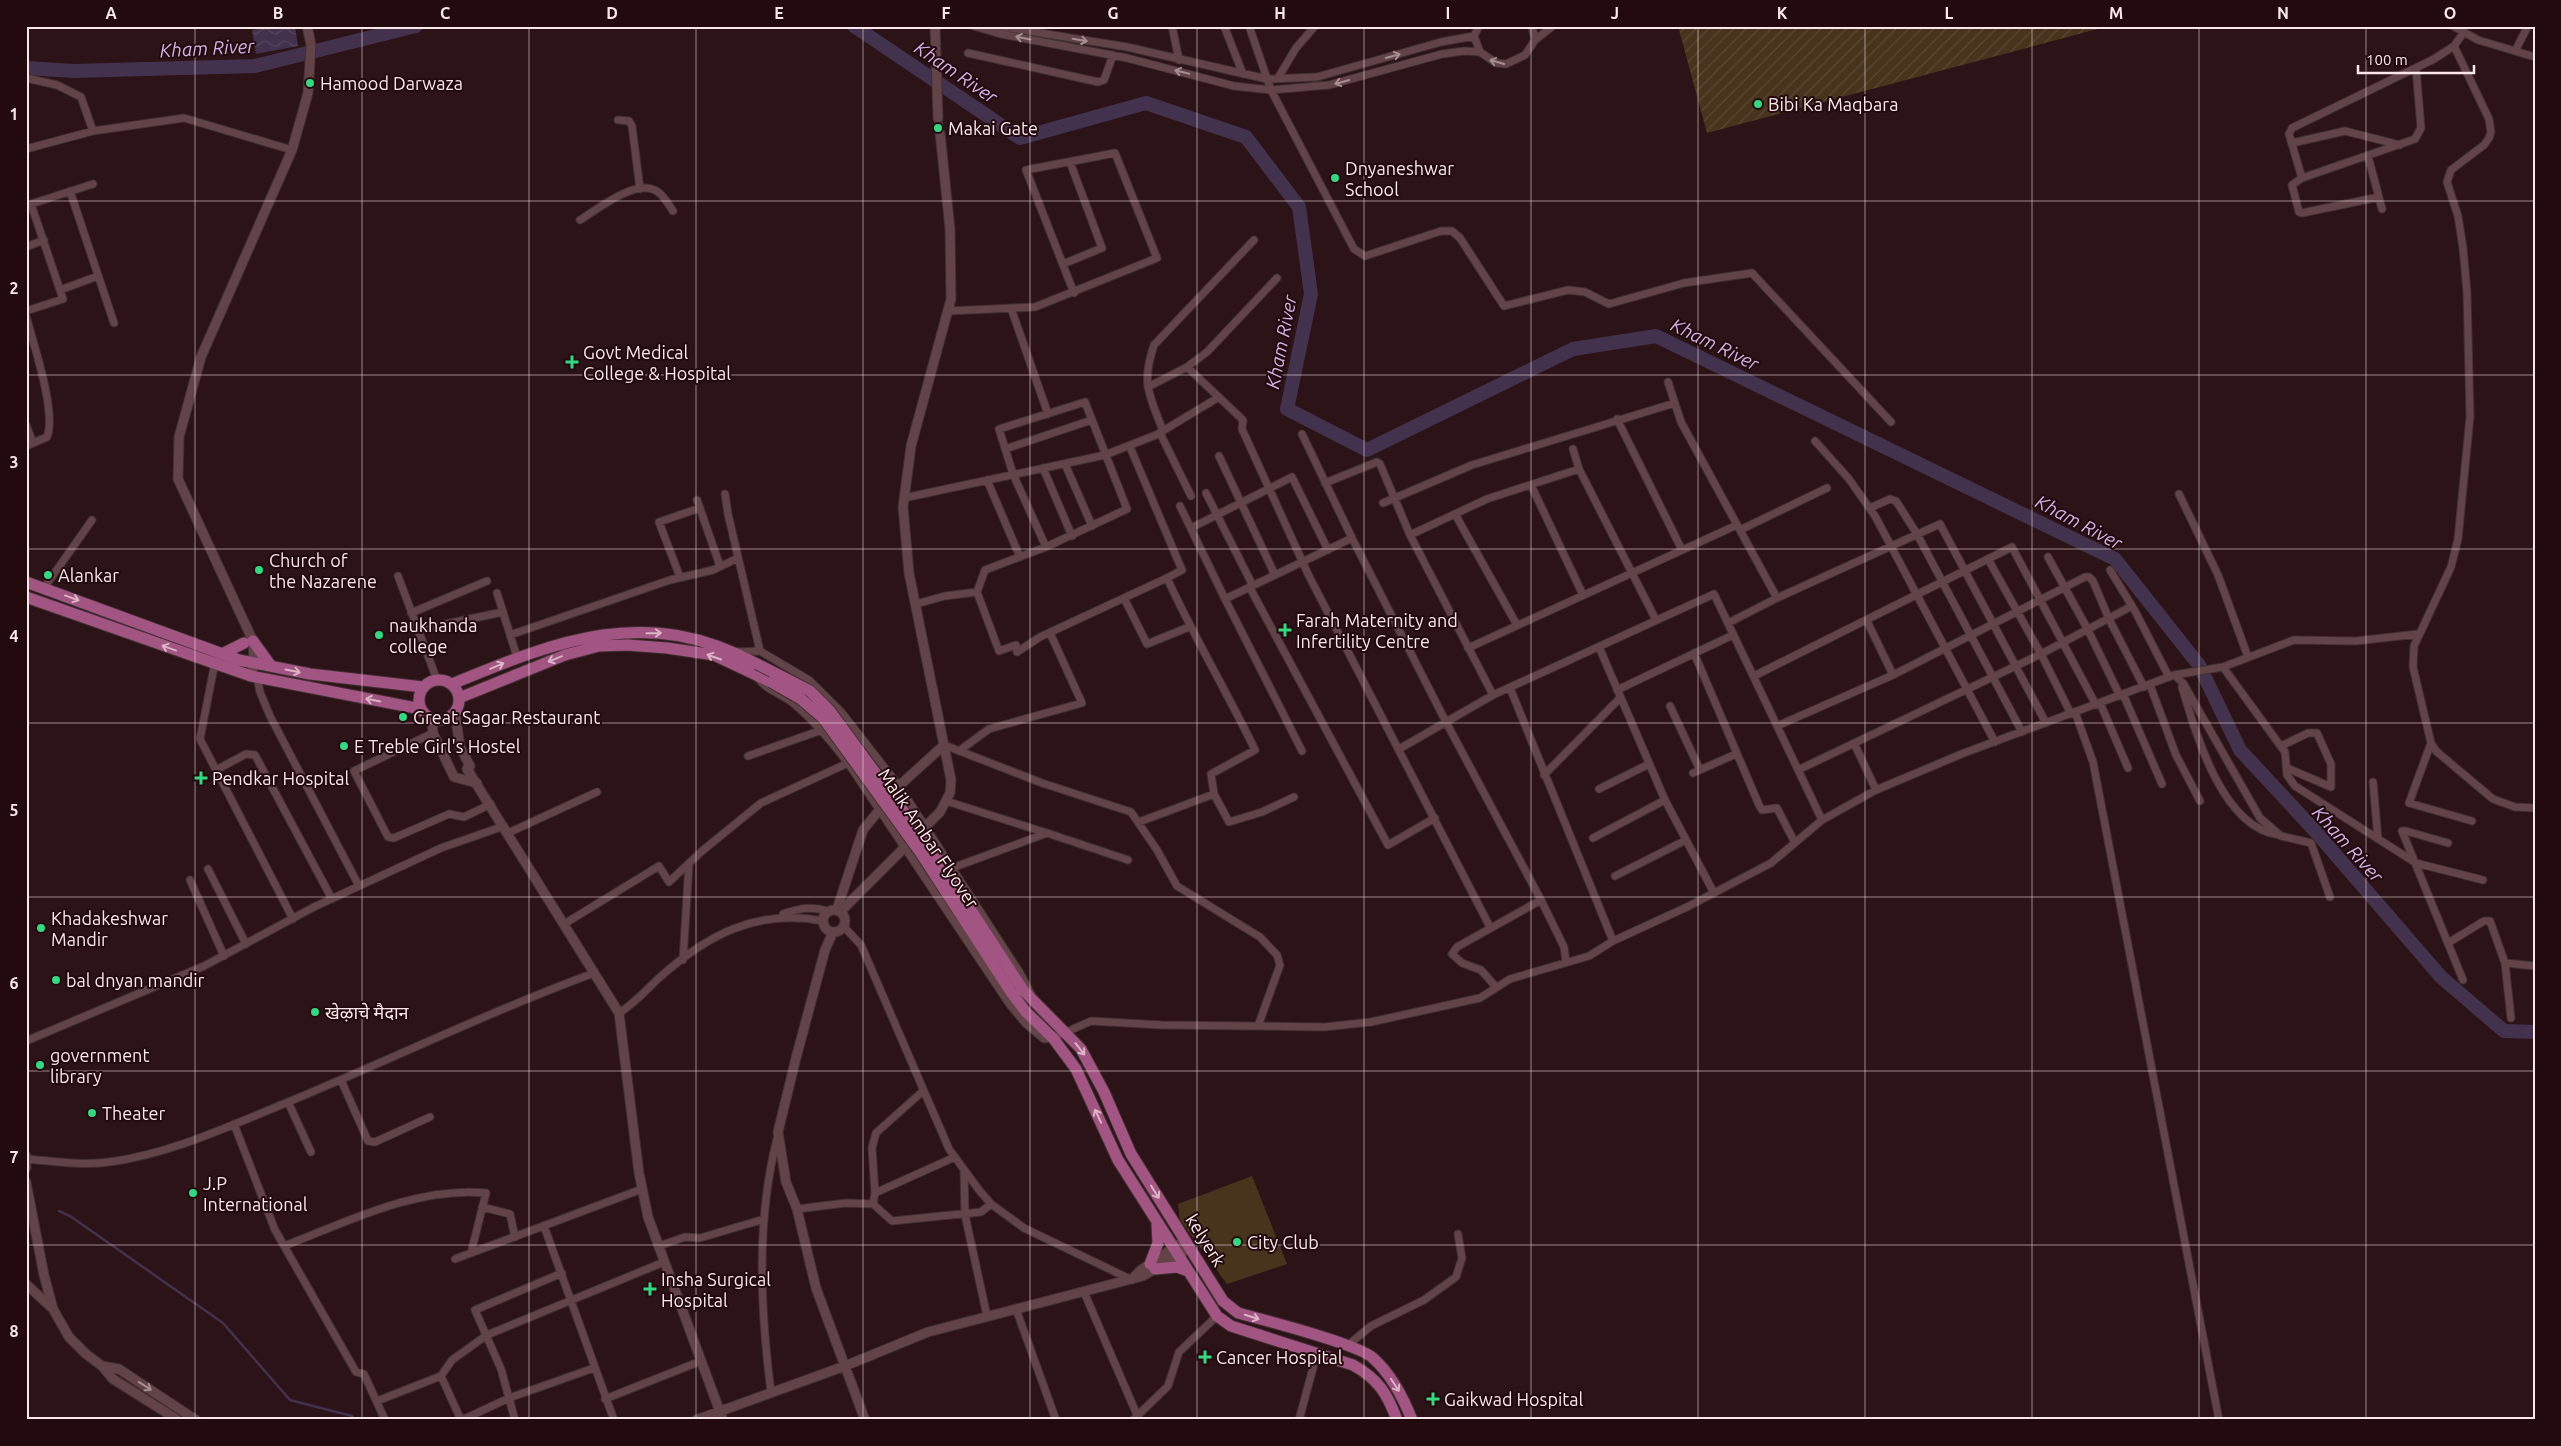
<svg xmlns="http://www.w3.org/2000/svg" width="2561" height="1446" viewBox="0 0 2561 1446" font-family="Ubuntu,'Noto Sans Devanagari',sans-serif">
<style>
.grass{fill:#48341d}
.garden{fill:url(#garden-furrows)}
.water{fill:url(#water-waves)}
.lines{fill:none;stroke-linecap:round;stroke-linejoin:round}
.stream{stroke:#43324d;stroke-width:2.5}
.river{stroke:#43324d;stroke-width:14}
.tertiary-tunnel{stroke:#4b3336;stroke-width:9;stroke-dasharray:9 4.5;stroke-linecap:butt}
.minor-casing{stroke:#412f32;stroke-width:9}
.tertiary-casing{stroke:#412f32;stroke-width:11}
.primary-casing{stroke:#412f32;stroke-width:13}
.minor{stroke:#624448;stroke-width:7}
.tertiary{stroke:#624448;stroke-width:9}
.primary{stroke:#a25482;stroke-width:11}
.primary-bridge-casing{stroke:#412f32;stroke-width:13;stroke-linecap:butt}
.primary-bridge{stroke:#a25482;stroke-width:11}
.oneway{stroke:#a68d90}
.oneway2{stroke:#dbb4c5}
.grid{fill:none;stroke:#fae7e9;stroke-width:1;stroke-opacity:0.55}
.poi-dot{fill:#35d881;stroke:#220a0e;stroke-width:2}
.labels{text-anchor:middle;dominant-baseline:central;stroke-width:4;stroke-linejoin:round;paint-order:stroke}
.poi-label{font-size:18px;fill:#fae7e9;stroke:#220a0e;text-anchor:start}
.street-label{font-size:18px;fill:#fae7e9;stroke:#220a0e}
.water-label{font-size:19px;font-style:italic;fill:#d3b1e6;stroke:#220a0e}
.neatline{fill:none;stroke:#fae7e9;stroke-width:2}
.grid-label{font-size:16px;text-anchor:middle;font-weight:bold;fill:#fae7e9}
</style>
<defs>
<pattern id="garden-furrows" width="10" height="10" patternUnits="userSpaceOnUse" patternTransform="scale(1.25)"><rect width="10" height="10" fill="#48341d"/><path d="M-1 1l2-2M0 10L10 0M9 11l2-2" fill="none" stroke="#5a4833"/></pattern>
<pattern id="water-waves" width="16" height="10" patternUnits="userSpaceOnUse" patternTransform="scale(1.25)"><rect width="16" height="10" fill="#43324d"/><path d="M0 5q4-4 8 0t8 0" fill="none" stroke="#56465e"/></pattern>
</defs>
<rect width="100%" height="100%" fill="#2c1317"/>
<path class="grass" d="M1252,1176l35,88 -60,20 -47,-64 -2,-16z"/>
<path class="garden" d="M1678,26h431l-402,107z"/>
<path class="water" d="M276,26h19l3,20 -42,8 -4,-24z"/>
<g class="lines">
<path class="stream" d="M59,1211l11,5 153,107 67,77 62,16 3,4"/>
<path class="river" d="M854,26l166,112 126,-35 100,34 53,70 12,87 -24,115 80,41 206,-101 83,-13 459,223 84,106 41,85 76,82 125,145 63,54 31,1
M26,68l48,3 181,-5 161,-40"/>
<path class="tertiary-tunnel" d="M938,118l2,15"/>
<defs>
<path id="minor" d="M973,26l28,8 126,24 107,28 37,4 58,-5 113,-31 22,-3 16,1 16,11 10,1 19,-9 10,-15 18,-14
M997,26l130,21 140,32 50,-2 124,-35 33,-6 5,-10
M1172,26l7,34
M1224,26l19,48
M1249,26l22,64 83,159 11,7 76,-25h11l8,7 44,68 64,-16 17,2 24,12 75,-21 68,-10 139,149
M1532,26l3,14
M2453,26l25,14 57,17
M1474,36l6,16
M2454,46l35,73 2,13 -2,6 -5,7 -33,25 -4,12 11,34 5,32 4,44 3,125 -12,122 -7,28 -37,79 -1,21 18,76 5,8 57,48 22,8 20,1
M2515,51l13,-25
M968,53l130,29 6,-2 9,-25
M26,78l31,7 24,12 12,34
M1278,78l18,-30 19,-22
M618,120l11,1 3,5 8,63
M2292,143l53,-12 55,14
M26,149l67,-18 91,-13 108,32
M2368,156l14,53
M2302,178l-13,-44 3,-6 142,-69 20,-13 10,-14
M70,191l44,132
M2379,197l-77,16 -3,-1 -7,-27 10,-7 113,-39 6,-11 -5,-60
M580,220c18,-11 57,-43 78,-28 6,4 11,13 15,19
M26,247l18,-7
M1063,264l39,-16 -32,-86
M60,290l38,-14
M1011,308l37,106
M26,311l37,-12 -32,-95 62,-20
M948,311l87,-4 122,-49 -42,-105 -89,17 48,123
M26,316c7,26 31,97 21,121l-21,9
M1187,367l56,53 -1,9 67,147 181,351
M1668,382l13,40 96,176
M1148,387l39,-20 20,-15 70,-74
M1617,419l65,131
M26,425l7,18
M1163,431c-14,-37 -22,-47 -9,-86l100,-105
M1160,433l31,63
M1302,434l50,104 94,184 95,178 23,47 2,15
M1815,441l34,38 26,37 120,226
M1130,447l52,123 -15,8
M1005,449l87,-29
M1573,449l6,20 77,151
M1219,456l56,119
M1065,464l27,62
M1043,468l29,68
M987,480l33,77
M1325,483l52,-21 3,2 30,71 83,160
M1531,485l52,110
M1206,493l47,93
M725,494l3,20 32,137
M2179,494l39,81 30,82
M904,498l201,-43 51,-20 63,-38
M697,500l23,66
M1383,503l89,-38 203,-62
M1180,506l45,93
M1870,508l20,-9 6,2 21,33 105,198
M1455,514l62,111
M1191,528l101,-51 36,73
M1740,530l87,-42
M1410,535l77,-36 92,-30
M2048,557l40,73 32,66
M1988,559l53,95 30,60
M2110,570l25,41 34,66
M398,576l39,104
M680,577l-21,-55 41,-14
M44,588l48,-68
M1250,588l138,257 47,-27
M977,592l8,-22 61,-23 81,-38 -42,-107 -86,27 14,45 33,73
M497,593l20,64
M1124,598l23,46 42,-17
M916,604l29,-8 32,-4 22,59 17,-6 1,7 23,-15 127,-59c27,59 60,114 88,172l-44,24 3,20 -75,28
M411,613l76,-32
M1867,621l26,54
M1728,623l49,-25 163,-74 106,199
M417,630l86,-18
M510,635l160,-55 43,-10 25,-12
M1599,647l66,153 49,93
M1468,648l269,-123
M217,652l-17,87 93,180
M736,652l24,-1 49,29 33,33 57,73 121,187 12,23
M1694,653l65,152 3,5 15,-2 18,35
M2223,667l62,85 2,23 8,11 121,77 67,17
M2174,675l49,-8 71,-27 62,1 62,-7
M1754,676l258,-129 84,158
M257,677l3,15 10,24 89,170
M758,678c8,12 24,16 35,25 21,17 38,38 55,60l162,242 16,19 18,15 9,-1 38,-17 70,4 164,2 46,-5 109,-24 30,-19 79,-23 24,-15 76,-35 82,-43 51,-43 54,-30 88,-37 210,-78 9,8 77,135 21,18 30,7 19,54
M2150,685l26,70 24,46
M2182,687c14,47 40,141 97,148
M1510,688l103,253
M1617,690l116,-55
M2123,694l39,90
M2100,703l28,65
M1670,706l30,64
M2075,712l18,50 126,658
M1777,726l116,-51 192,-98h4l4,4 16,38 35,68
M433,733l-79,38 34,66 6,1 55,-24 15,3 27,-13
M1854,743l22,47
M2431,743l-22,60 63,18
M944,745l98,38 89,29 26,38 20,36 83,51 17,18 3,10 -22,61
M2281,746l27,-13h9l14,31v23l-44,-19
M1399,749l94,-54 221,-101 108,226
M959,751l30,-22 93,-26 -32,-70
M1302,751l-77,-152 127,-61
M748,756l74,-26
M216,770l30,-16 9,1 77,144
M1798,770l243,-116 91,-48
M1693,773l43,-19
M1544,775l76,-77
M2373,782l5,57
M1599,789l50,-25
M1214,794l15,28 33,-10 32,-15
M946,801l101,32
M508,833l89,-41
M1593,838l72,-38
M2448,843l-42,-12h-4l61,149
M952,868l95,-35 81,27
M208,869l38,75
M1615,876l71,-36
M190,880l34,76
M783,914c16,-6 29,-8 45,-3
M564,924l95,-58 10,16 33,-31 59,-48 87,-40
M844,927l17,18 88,204 30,41 12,14 33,24 108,52
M2448,943l36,-22h6l15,42 6,55
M683,960l6,-97
M2505,963l30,3
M1496,987l-15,-17 -19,-7 -10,-9 5,-7 84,-47
M619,1013c16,-10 27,-23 40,-35 48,-43 98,-70 164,-57
M26,1041l178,-75 110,-59 127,-59 63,-22
M341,1080l27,61 7,1 55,-25
M288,1102l23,50
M234,1124l41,106 81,142 8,2 21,46
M26,1159c27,2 56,7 83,3 60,-8 116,-34 172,-57 105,-43 207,-93 313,-132
M964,1171l1,44 22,101
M875,1193l-3,-45 4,-15 47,-42
M873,1204l2,-11 80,-36
M482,1207l28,7 5,23
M797,1209l49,-6 27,1 19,17 89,-9 10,-8
M544,1226l70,194
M284,1246c63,-24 133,-60 202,-53l-15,60
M659,1246l26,-9 15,1 64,-19
M455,1259l187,-70
M1084,1292l53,123
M1016,1309l40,111
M1347,1346l24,-20 53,-26 32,-23 6,-19 -4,-24
M441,1376l20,44
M771,1392c-11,-85 -15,-174 7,-257
M605,1399l96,-38
M377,1401l64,-25 11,-16 35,-25 177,-73
M462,1420l47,-22 85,-30
M515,1420l-14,-51 -26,-59 87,-37
M1133,1420l35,-34 11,-34 38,-36
M1299,1420l18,-67"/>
<path id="tertiary" d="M935,26l3,92
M251,676l3,-12 -1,-23 -75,-162 1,-42 22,-80 91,-207 16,-57 3,-48 -4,-19
M455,713l5,34 10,19 -3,3 152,244 20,160 9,44 75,203
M432,719l1,14 21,44 23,6
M837,909l26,-79 36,-44 45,-41
M823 921a11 11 0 1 1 22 0a11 11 0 1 1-22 0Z
M841,911l99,-99 10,-19 1,-13 -42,-207 -6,-66 8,-61 40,-147 -1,-70 -10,-96
M833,932l-8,18 -29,108 -18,74 8,50 11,27 19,79 49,132
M26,1156v12
M26,1182l18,93 9,34 16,28 17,17 16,12 11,13 65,41
M1132,1279l9,-9 44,-30
M26,1284l27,25
M102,1366l17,3 77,51
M696,1420l149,-54 83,-34 215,-56 47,-28"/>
<path id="primary" d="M26,582l213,78 71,14 113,13
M26,597l225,79 170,33
M253,641l18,25
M222,654l22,-11
M419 700a20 20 0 1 1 40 0a20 20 0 1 1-40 0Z
M452,684c107,-44 195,-80 305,-20
M459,698l106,-43 34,-9 28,-1 40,3 47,7 57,27
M929,846l94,144 58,59 23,43 27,62 92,147 15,12c26,7 120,31 135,45 19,17 30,39 39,62
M920,852l91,140 15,20 27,26 23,31 42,91 99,156 14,10 122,39c25,14 34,28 44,55
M1150,1264l8,-21 -1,-18
M1155,1269l22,-2 11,4"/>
</defs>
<use href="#minor" class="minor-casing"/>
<use href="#tertiary" class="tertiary-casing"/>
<use href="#primary" class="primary-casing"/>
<use href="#minor" class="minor"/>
<use href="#tertiary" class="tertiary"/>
<use href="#primary" class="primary"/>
<defs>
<path id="primary-bridge" d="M757,664l53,27 20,20 99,135
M771,682l30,17 22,19 97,134"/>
</defs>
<use href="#primary-bridge" class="primary-bridge-casing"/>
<use href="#primary-bridge" class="primary-bridge"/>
</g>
<defs><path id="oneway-shaft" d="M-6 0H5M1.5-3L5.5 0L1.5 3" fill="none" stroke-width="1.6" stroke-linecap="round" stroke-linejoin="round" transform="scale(1.25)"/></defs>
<g class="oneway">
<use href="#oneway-shaft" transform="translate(1023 38) rotate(-169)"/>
<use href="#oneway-shaft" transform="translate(1080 40) rotate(9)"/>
<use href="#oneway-shaft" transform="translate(1393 56) rotate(-15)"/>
<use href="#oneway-shaft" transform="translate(1497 62) rotate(-164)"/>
<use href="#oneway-shaft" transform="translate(1182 72) rotate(-166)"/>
<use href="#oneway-shaft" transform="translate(1342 82) rotate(164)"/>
<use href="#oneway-shaft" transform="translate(145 1386) rotate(33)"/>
</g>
<g class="oneway2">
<use href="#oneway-shaft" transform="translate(72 598) rotate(20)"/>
<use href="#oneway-shaft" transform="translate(654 633) rotate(-1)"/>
<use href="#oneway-shaft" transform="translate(169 648) rotate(-160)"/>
<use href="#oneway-shaft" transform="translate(714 657) rotate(-161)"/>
<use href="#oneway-shaft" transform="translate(555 659) rotate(158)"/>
<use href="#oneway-shaft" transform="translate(497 666) rotate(-23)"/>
<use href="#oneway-shaft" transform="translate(293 671) rotate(11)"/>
<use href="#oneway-shaft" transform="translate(373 700) rotate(-169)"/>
<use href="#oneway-shaft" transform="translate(1080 1049) rotate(52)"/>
<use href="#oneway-shaft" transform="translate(1098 1116) rotate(-115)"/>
<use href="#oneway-shaft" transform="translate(1155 1192) rotate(58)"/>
<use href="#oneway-shaft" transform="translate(1252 1317) rotate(17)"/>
<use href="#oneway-shaft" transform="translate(1395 1385) rotate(57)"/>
</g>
<path class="grid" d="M195,26v1394M362,26v1394M529,26v1394M696,26v1394M863,26v1394M1030,26v1394M1197,26v1394M1364,26v1394M1531,26v1394M1698,26v1394M1865,26v1394M2032,26v1394M2199,26v1394M2366,26v1394M26,201h2509M26,375h2509M26,549h2509M26,723h2509M26,897h2509M26,1071h2509M26,1245h2509"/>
<g class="poi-dot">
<circle cx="310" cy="83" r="5"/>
<circle cx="1758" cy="104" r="5"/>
<circle cx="938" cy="128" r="5"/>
<circle cx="1335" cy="178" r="5"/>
<path d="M569.5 354.5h5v5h5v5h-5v5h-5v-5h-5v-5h5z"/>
<circle cx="259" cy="570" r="5"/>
<circle cx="48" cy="575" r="5"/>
<path d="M1282.5 622.5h5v5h5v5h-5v5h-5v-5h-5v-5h5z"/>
<circle cx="379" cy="635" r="5"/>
<circle cx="403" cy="717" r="5"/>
<circle cx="344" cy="746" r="5"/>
<path d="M198.5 770.5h5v5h5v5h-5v5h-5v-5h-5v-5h5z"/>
<circle cx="41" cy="928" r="5"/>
<circle cx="56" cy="980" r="5"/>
<circle cx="315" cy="1012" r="5"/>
<circle cx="40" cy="1065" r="5"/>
<circle cx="92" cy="1113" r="5"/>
<circle cx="193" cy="1193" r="5"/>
<circle cx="1237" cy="1242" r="5"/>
<path d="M647.5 1281.5h5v5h5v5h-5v5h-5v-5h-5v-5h5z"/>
<path d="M1202.5 1349.5h5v5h5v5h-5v5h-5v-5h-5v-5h5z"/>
<path d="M1430.5 1391.5h5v5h5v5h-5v5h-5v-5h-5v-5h5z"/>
</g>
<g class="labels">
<g class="poi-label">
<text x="320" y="83">Hamood Darwaza</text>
<text x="1768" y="104">Bibi Ka Maqbara</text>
<text x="948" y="128">Makai Gate</text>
<text x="1345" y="168">Dnyaneshwar<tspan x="1345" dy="21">School</tspan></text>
<text x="583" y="352">Govt Medical<tspan x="583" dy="21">College &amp; Hospital</tspan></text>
<text x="269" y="560">Church of<tspan x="269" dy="21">the Nazarene</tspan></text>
<text x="58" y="575">Alankar</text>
<text x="1296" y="620">Farah Maternity and<tspan x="1296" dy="21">Infertility Centre</tspan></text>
<text x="389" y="625">naukhanda<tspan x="389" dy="21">college</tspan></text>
<text x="413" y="717">Great Sagar Restaurant</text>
<text x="354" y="746">E Treble Girl's Hostel</text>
<text x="212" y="778">Pendkar Hospital</text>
<text x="51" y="918">Khadakeshwar<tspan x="51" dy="21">Mandir</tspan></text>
<text x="66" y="980">bal dnyan mandir</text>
<text x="325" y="1012">खेऴाचे मैदान</text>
<text x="50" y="1055">government<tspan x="50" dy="21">library</tspan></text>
<text x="102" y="1113">Theater</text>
<text x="203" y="1183">J.P<tspan x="203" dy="21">International</tspan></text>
<text x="1247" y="1242">City Club</text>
<text x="661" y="1279">Insha Surgical<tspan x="661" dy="21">Hospital</tspan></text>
<text x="1216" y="1357">Cancer Hospital</text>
<text x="1444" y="1399">Gaikwad Hospital</text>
</g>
<g class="street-label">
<text transform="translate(929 838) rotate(56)">Malik Ambar Flyover</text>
<text transform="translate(1206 1240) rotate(58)">kelyerk</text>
</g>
<g class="water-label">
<text transform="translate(207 48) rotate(-3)">Kham River</text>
<text transform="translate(956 72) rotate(34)">Kham River</text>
<text transform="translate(1281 342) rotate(-79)">Kham River</text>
<text transform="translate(1715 344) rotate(26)">Kham River</text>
<text transform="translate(2079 522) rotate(28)">Kham River</text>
<text transform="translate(2348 844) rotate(48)">Kham River</text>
</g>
</g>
<rect width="2561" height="1446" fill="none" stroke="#220a0e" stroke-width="55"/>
<path d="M2358 65v8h116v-8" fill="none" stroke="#fae7e9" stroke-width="2.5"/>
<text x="2366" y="65" font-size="15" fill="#fae7e9" stroke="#220a0e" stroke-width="4" paint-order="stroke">100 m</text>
<rect x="28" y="28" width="2506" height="1390" class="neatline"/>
<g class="grid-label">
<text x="111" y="19">A</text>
<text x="278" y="19">B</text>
<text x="445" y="19">C</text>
<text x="612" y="19">D</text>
<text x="779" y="19">E</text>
<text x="946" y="19">F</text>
<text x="1113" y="19">G</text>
<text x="1280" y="19">H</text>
<text x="1448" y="19">I</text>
<text x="1615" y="19">J</text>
<text x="1782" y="19">K</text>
<text x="1949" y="19">L</text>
<text x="2116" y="19">M</text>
<text x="2283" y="19">N</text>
<text x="2450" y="19">O</text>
<text x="14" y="120">1</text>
<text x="14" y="294">2</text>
<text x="14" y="468">3</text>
<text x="14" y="642">4</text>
<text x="14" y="816">5</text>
<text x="14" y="989">6</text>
<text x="14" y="1163">7</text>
<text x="14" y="1337">8</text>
</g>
</svg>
